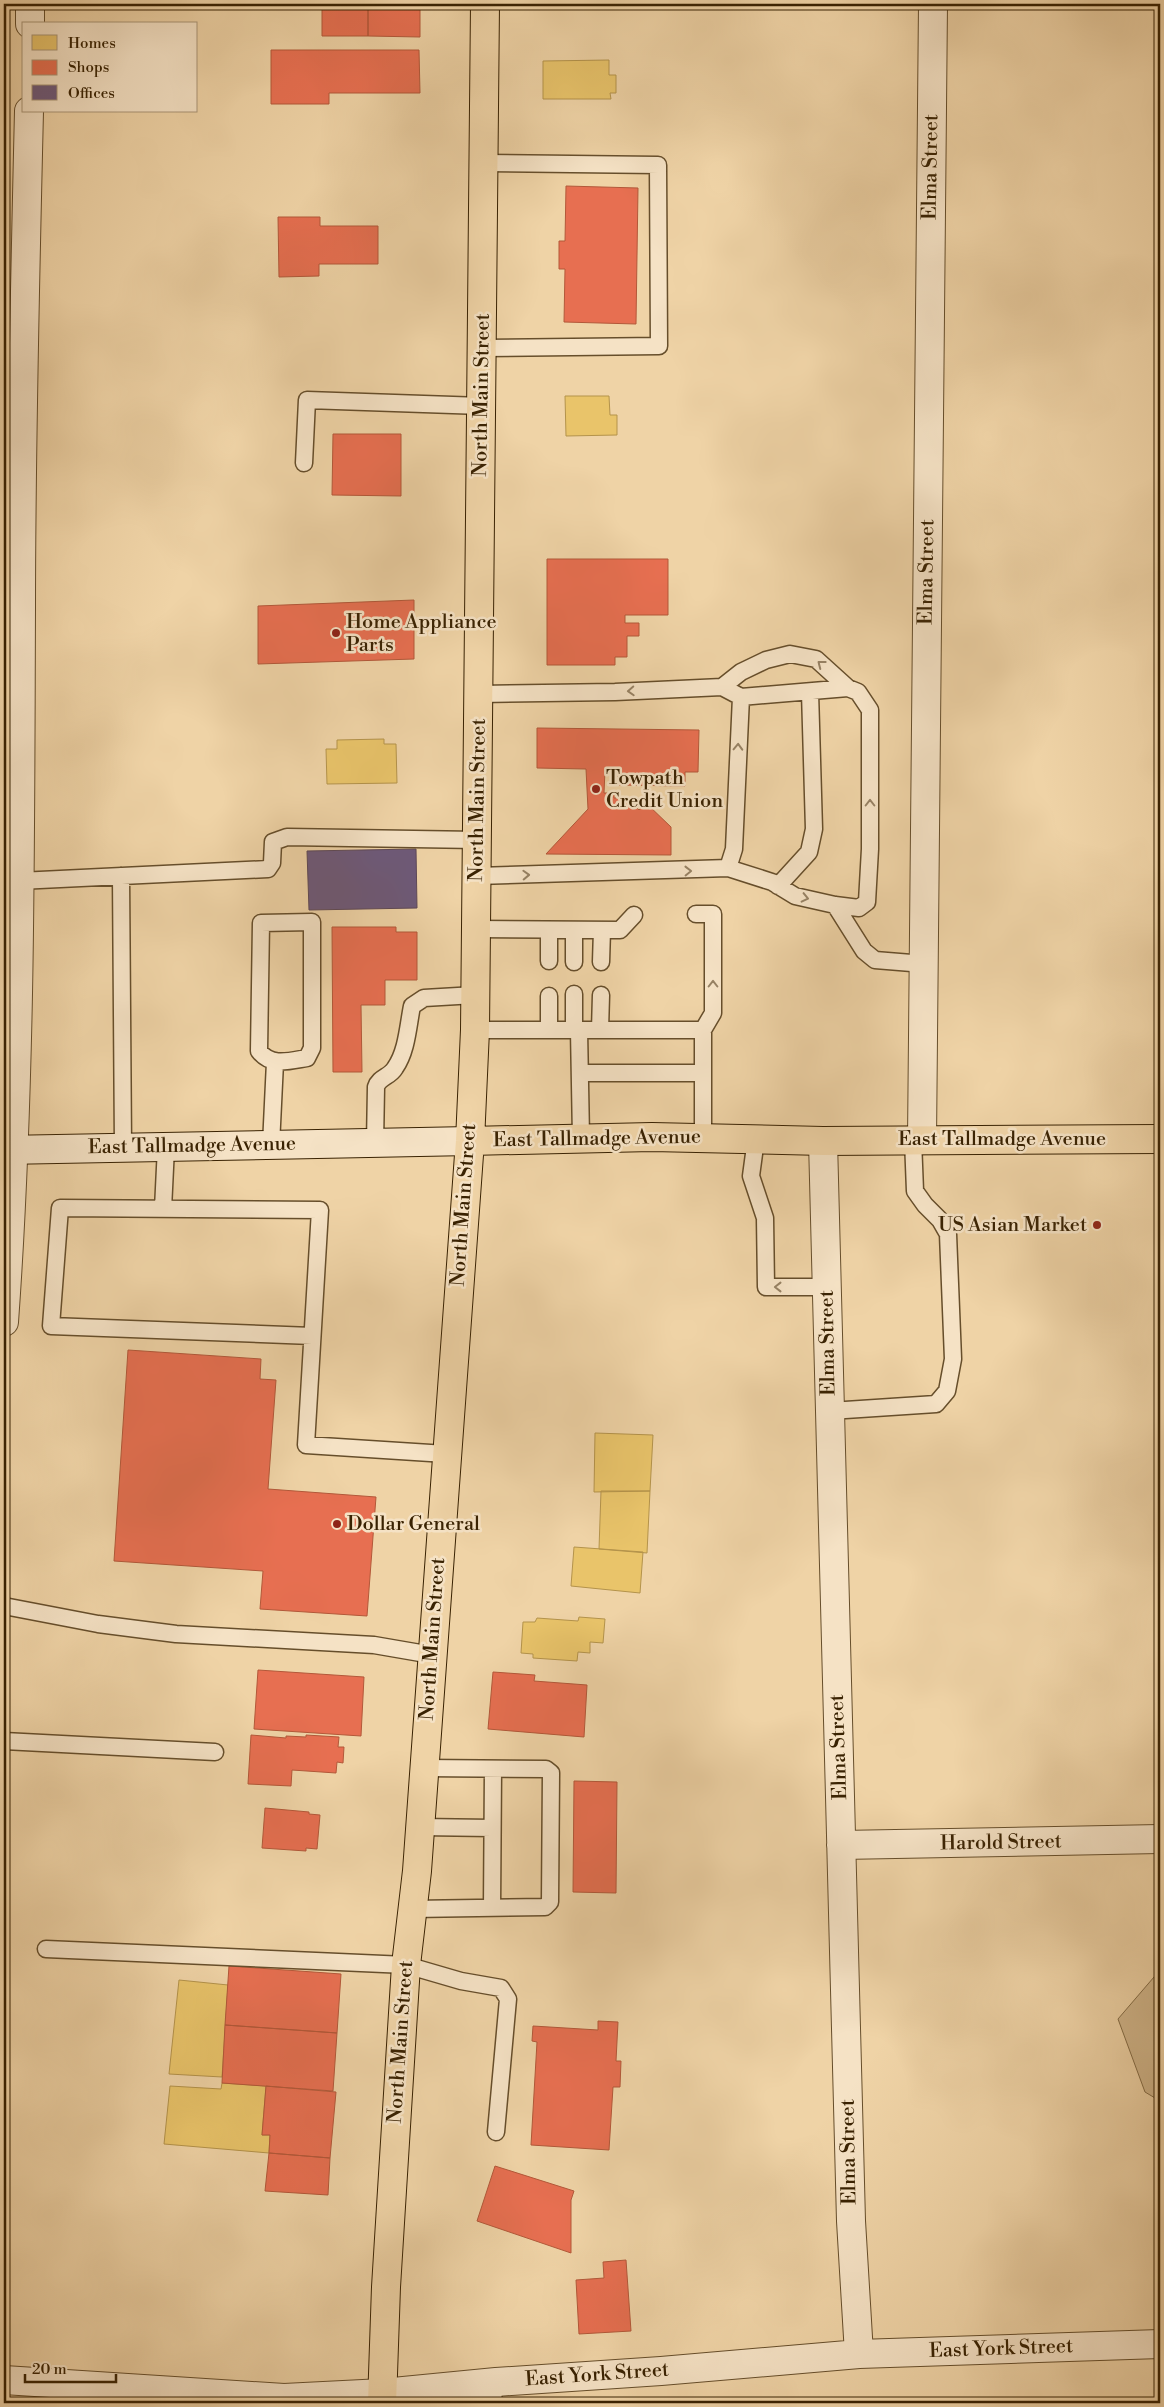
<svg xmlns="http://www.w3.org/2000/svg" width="1164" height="2407" viewBox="0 0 1164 2407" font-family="'Libre Bodoni',serif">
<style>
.green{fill:#d0b58a;stroke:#846c46}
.homes{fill:#e9c46a;stroke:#b4934b}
.shops{fill:#e76f51;stroke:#b35839}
.offices{fill:#6d597a;stroke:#5d4856}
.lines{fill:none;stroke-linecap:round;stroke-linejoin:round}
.lane-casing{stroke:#664e2b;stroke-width:19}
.street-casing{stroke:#664e2b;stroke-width:30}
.secondary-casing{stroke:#392202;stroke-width:30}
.primary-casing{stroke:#392202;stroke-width:30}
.lane{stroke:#f5e2c5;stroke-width:16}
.street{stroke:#f5e2c5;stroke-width:28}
.secondary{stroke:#f5e2c5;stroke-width:28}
.primary{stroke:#efd3a6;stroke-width:28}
.oneway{stroke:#978264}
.poi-dot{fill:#8f2418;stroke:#f5e2c5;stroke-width:2}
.labels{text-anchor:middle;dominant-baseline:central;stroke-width:5;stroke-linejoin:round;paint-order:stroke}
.street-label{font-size:20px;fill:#392202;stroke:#f5e2c5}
.poi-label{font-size:20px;fill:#392202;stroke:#f5e2c5;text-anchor:start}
</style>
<rect width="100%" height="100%" fill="#efd3a6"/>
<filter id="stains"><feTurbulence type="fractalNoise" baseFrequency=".004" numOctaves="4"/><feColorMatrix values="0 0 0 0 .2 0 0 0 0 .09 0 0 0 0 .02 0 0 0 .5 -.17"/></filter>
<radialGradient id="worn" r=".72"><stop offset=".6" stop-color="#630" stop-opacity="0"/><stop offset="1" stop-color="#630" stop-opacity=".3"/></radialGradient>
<path class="green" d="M1160,1970v131l-15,-9 -27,-73z"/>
<path class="homes" d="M609,60v15h7v18h-6l1,6h-68v-38z
M565,396h44l1,19h7v20l-51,1z
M384,739v5h12l1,39 -70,1 -1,-35h11v-9z
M595,1433l58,2 -3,56 -56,1z
M601,1491h49l-3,62 -48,-4z
M574,1547l69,5 -3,41 -69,-7z
M579,1617l26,2 -2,24 -13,-1v11l-12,-1 -1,9 -44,-3v-4l-12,-1 2,-31h12l2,-4 41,3z
M179,1980l49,5 -6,92 -53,-3z
M222,2083l44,3 -4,49h8l-1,18 -105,-9 6,-58 51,3z"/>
<path class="shops" d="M322,4h46v32h-46z
M368,4h52v33l-52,-1z
M271,50h148l1,43h-91v11h-58z
M566,186l72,2 -2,136 -72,-2 1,-53h-6v-28h6z
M278,217h42v9h58v38h-59v12l-40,1z
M333,434h68v62l-69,-1z
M547,559h121v56h-43v8h14v13h-12v21h-12v8h-68z
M414,600v59l-156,5v-58z
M537,728l162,2 -1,42h-13v14l-67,-1v-15h-13l-1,23h10v5l12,-1 13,13 7,-7 25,24v28l-125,-1 42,-45 -2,-40 -49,-1z
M332,927h64v5h21v48h-32v25h-24l1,67h-29z
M128,1350l133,9 -1,20 16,1 -8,109 108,8 -9,119 -107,-7 3,-38 -149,-10z
M258,1670l106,7 -3,59 -107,-7z
M493,1672l42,3 -1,6 53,4 -3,52 -96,-8z
M251,1735l35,3v-2l20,1v-2l33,2 -1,10h6l-1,16 -6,-1 -1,11 -44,-3 -1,16 -43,-2z
M574,1781l43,1 -1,111 -43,-1z
M265,1808l44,4v2l11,1 -3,34 -11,-1v3l-44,-3z
M229,1966l112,8 -4,59 -112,-8z
M598,2021l20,1 -2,39h5l-1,26h-7l-4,63 -78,-5 6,-103 -5,-1 1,-15 65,4z
M225,2025l112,8 -4,58 -111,-8z
M266,2086l70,6 -6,66 -61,-5 1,-18h-8z
M269,2153l61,5 -2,37 -63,-4z
M495,2166l79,25 -3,9v53l-94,-32z
M626,2260l5,71 -52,3 -3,-54 28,-2 -1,-16z"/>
<path class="offices" d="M416,849l1,59 -108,2 -2,-59z"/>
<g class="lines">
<defs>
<path id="lane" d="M483,348l176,-2 -1,-181 -174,-2
M304,463l3,-63 175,6
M722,687l19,-15 25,-12 24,-6 26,5 32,29 10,4 12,18v139l-3,53 -8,6 -24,-3 -40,-9 -23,-14 -44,-14
M741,697l107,-9
M121,876l2,272
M477,876l251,-8 6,-19 7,-152 -19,-10 -107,5 -135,2
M19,881l249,-12 4,-6 1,-21 14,-5 190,3
M778,886l31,-34 5,-23 -4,-137
M835,905l29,46 11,9 49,4
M696,914h17v99l-10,17
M312,922v126l-5,10c-18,3 -36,9 -48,-7l2,-128z
M476,929l144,1 14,-15
M549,930v31
M574,930v32
M601,962l1,-32
M574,994v36
M549,996v34
M475,1030h228v108
M579,1030l2,108
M600,1030l1,-35
M580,1073h123
M756,1139l-5,37 14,42 1,69h61
M375,1143l1,-56c3,-10 14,-10 19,-19 12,-17 13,-42 17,-62l12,-8 51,-3
M271,1145l4,-83
M163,1209l3,-62
M312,1336l-261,-10 9,-118 260,2 -14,235 140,9
M830,1411l106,-7 11,-13 6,-32 -5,-125 -8,-14 -15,-15 -10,-14 -2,-51
M4,1606l94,18 78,10 198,11 58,10
M4,1741l211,11
M420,1827l72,1
M492,1908l1,-139
M412,1909l133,-2 5,-5 1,-129 -5,-4 -122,-1
M46,1949l360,16 55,16 40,7 7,11 -12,133
M86,2403l3,-17
M492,2403l4,-21"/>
<path id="street" d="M30,24v-20
M922,1140l11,-1136
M823,1141l28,1080 8,133
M4,1322c17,-237 16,-475 17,-712 0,-166 4,-332 8,-499
M841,1845l319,-6
M4,2380l280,18 99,-5 113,-11 165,-11 198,-17 301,-10"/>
<path id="secondary" d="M4,1150l466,-9"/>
<path id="primary" d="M470,1141l182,-4 171,4 337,-2
M382,2403l4,-116 20,-322 11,-94 53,-730 5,-111 10,-1026"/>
</defs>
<use href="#lane" class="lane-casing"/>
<use href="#street" class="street-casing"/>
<use href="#secondary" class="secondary-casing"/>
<use href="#primary" class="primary-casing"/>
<use href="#lane" class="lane"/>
<use href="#street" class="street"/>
<use href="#secondary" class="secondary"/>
<use href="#primary" class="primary"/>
</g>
<defs><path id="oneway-chevron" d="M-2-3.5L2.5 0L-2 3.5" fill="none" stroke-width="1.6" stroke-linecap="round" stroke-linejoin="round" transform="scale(1.25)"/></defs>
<g class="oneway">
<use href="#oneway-chevron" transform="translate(821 664) rotate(-142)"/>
<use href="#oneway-chevron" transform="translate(631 691) rotate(177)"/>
<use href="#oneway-chevron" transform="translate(738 747) rotate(-88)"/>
<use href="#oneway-chevron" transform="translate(870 803) rotate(-90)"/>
<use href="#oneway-chevron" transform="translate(688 871) rotate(-1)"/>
<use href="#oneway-chevron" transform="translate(526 875) rotate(-2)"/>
<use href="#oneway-chevron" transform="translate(805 898) rotate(13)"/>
<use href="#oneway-chevron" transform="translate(713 984) rotate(-90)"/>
<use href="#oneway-chevron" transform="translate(778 1287) rotate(180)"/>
</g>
<g class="poi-dot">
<circle cx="336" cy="633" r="5"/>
<circle cx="596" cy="789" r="5"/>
<circle cx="1097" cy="1225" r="5"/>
<circle cx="337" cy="1524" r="5"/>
</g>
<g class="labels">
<g class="street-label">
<text transform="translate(931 167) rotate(-89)">Elma Street</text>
<text transform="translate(482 395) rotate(-89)">North Main Street</text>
<text transform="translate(927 572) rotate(-89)">Elma Street</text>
<text transform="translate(478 800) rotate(-89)">North Main Street</text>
<text transform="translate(597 1139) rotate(-1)">East Tallmadge Avenue</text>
<text x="1002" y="1139">East Tallmadge Avenue</text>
<text transform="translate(192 1146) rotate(-1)">East Tallmadge Avenue</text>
<text transform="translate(464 1205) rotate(-86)">North Main Street</text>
<text transform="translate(828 1343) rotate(-91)">Elma Street</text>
<text transform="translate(433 1639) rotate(-86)">North Main Street</text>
<text transform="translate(839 1747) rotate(-92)">Elma Street</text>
<text transform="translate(1001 1843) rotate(-1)">Harold Street</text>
<text transform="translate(401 2042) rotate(-86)">North Main Street</text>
<text transform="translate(849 2152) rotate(-91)">Elma Street</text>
<text transform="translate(1001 2349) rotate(-2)">East York Street</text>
<text transform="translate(597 2375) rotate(-4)">East York Street</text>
</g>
<g class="poi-label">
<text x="346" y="622">Home Appliance<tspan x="346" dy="23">Parts</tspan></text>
<text x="606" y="778">Towpath<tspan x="606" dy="23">Credit Union</tspan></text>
<text x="1087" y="1225" text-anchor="end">US Asian Market</text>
<text x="347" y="1524">Dollar General</text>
</g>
</g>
<rect width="1164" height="2407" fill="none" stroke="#efd3a6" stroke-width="20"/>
<rect x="5" y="5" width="1154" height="2397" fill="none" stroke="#392202" stroke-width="2.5"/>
<rect x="10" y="10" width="1144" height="2387" fill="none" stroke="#392202"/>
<rect x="22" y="22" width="175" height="90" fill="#f5e2c5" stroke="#aa9577"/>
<rect x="32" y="35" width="25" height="15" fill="#e9c46a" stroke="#aa9577"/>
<text x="68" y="48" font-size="15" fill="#392202">Homes</text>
<rect x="32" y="60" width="25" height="15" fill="#e76f51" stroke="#aa9577"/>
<text x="68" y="72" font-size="15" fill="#392202">Shops</text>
<rect x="32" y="85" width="25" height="15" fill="#6d597a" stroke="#aa9577"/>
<text x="68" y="98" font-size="15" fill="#392202">Offices</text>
<path d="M25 2374v8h91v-8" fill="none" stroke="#392202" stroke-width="2.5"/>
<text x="32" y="2374" font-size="15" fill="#392202" stroke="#f5e2c5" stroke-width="4" paint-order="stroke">20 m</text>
<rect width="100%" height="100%" filter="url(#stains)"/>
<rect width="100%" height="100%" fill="url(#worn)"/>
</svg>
